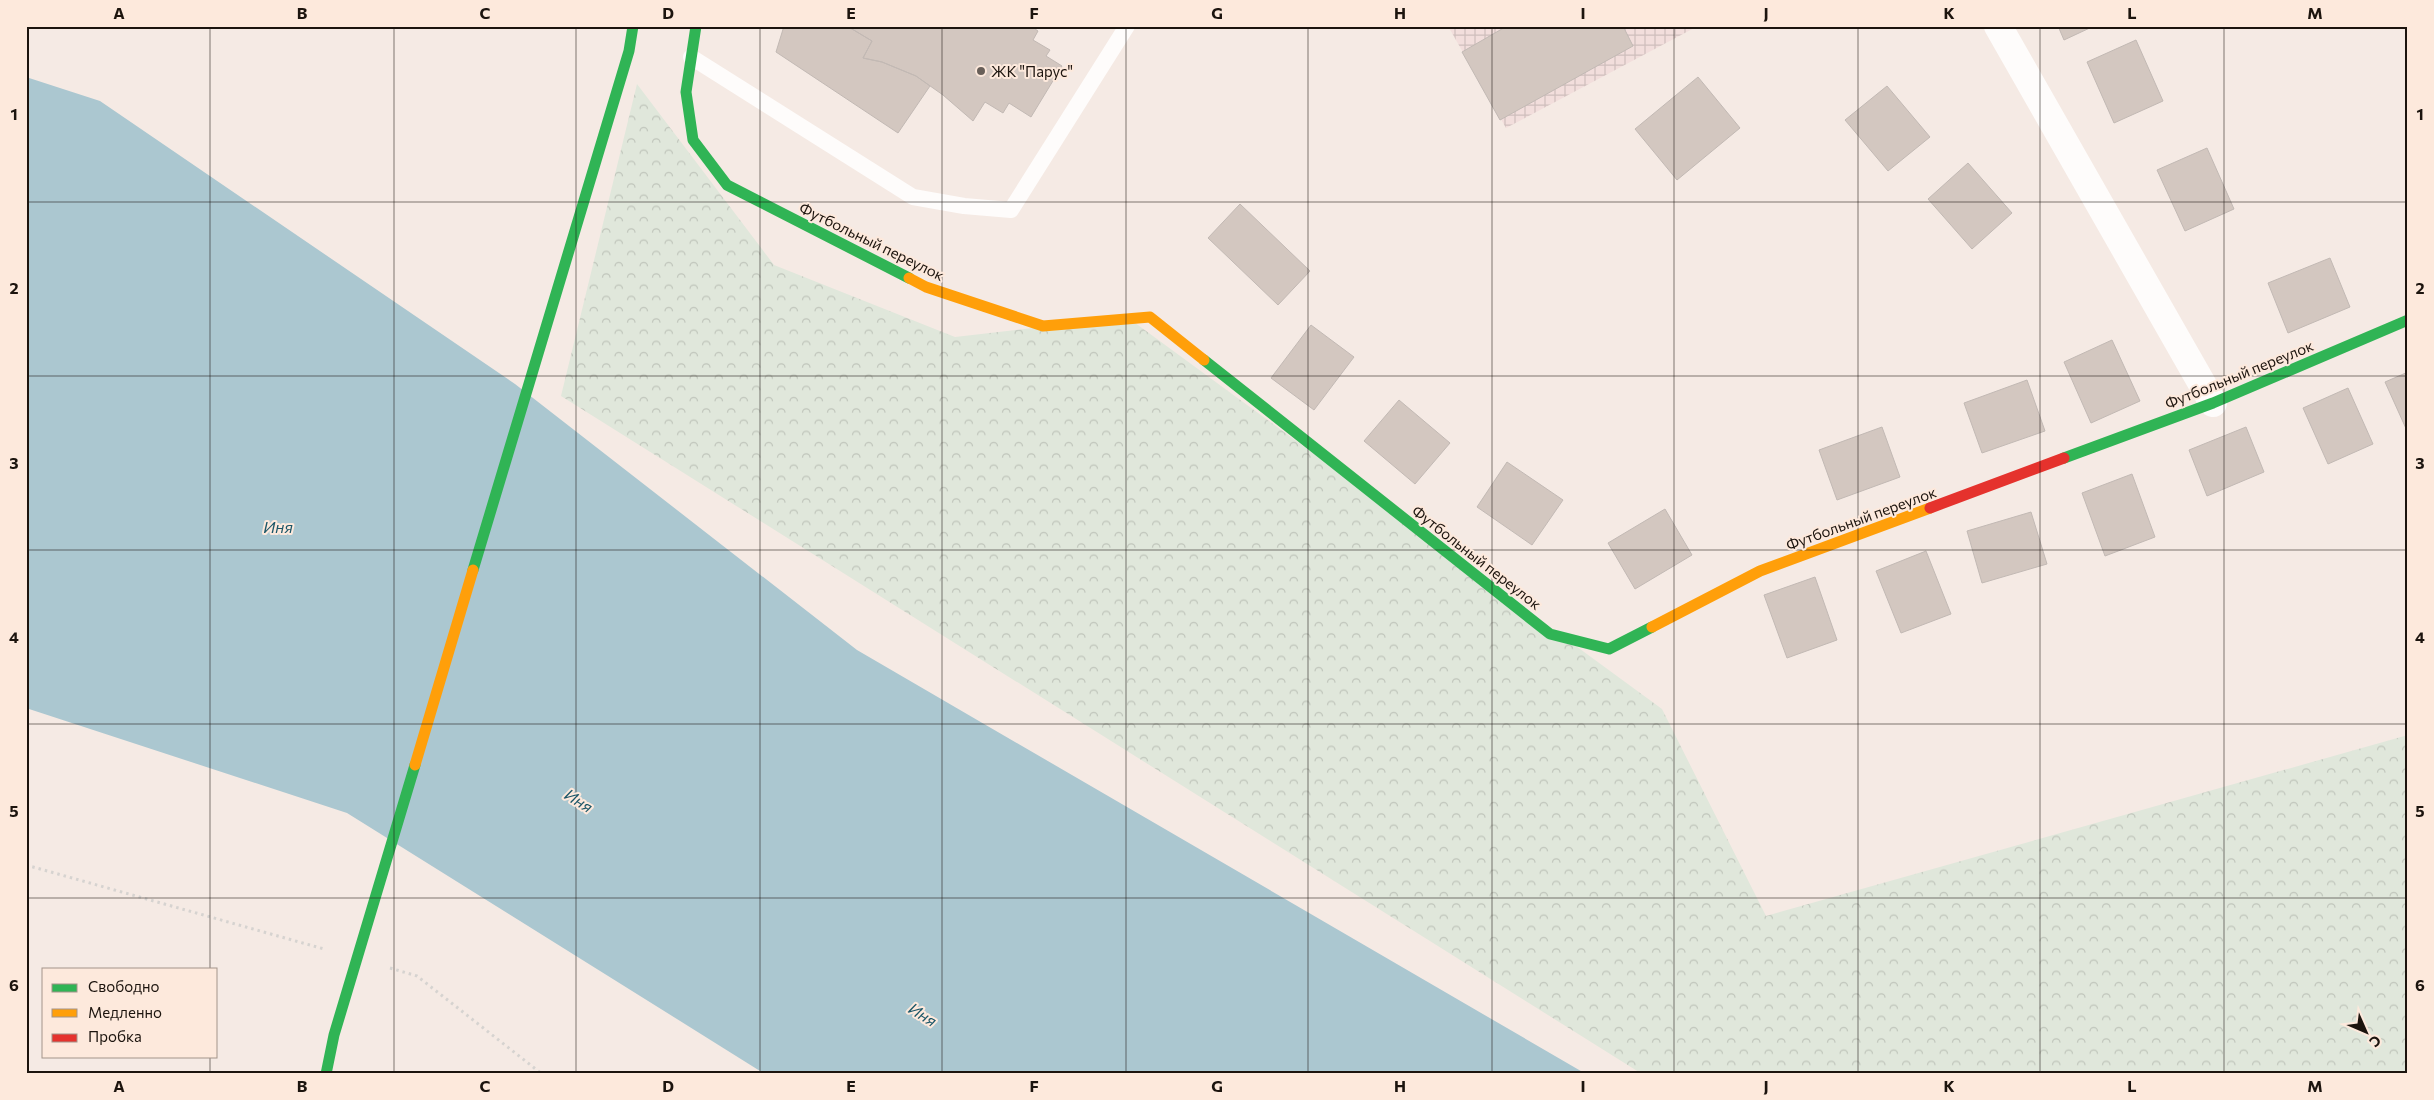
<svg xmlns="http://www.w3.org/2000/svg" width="2434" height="1100" viewBox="0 0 2434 1100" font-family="Commissioner,sans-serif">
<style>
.industrial{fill:url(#industrial-grid)}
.forest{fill:url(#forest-crowns)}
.water{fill:#abc7d0}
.building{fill:#d3c7c0;stroke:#c2b9b4}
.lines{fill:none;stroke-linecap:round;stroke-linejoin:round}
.path{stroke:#d6d3d0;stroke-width:3;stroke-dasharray:2.5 4;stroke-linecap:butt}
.lane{stroke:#fefcfb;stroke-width:16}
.street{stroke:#fefcfb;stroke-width:28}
.fast{stroke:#30b455;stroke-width:11}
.slow{stroke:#ff9f0a;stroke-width:11}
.jam{stroke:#e5322d;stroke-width:11}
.grid{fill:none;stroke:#1c140e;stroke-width:1;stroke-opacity:0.55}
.poi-dot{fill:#685f59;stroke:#fde9dc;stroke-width:2}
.labels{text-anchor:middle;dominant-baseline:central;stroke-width:4;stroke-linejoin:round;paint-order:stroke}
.poi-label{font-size:15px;fill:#1c140e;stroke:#fde9dc;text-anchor:start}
.street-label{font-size:15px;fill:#1c140e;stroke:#fde9dc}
.water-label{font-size:16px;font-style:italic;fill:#1b5668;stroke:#fde9dc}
.neatline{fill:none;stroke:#1c140e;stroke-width:2}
.grid-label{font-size:16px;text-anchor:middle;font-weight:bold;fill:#1c140e}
</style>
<defs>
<pattern id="industrial-grid" width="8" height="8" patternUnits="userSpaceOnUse" patternTransform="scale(1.25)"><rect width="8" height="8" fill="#f2dedc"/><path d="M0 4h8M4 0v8" fill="none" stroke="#cfbebc"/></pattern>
<pattern id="forest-crowns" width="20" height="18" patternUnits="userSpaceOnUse" patternTransform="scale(1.25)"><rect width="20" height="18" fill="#e0e7db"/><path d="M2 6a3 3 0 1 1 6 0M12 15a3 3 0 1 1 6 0" fill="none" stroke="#c0c5bb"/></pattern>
</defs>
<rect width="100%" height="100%" fill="#f5eae4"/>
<path class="industrial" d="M1448,26h250l-192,102z"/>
<path class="forest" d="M637,84l137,181 181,72 172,-20 535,392 104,207 642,-181v339h-766l-1081,-678z"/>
<path class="water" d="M26,77l74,24 415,283 342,266 729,424h-821l-418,-261 -321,-105z"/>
<path class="building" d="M784,26h63l25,15 -9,17 19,4 34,14 14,10 -32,47 -122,-81z
M847,26h184l7,5 -5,9 17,10 -4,6 16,10 -31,51 -22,-14 -6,10 -18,-11 -12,19 -30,-26 -27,-19 -34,-14 -19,-4 9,-17z
M1507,26h116l10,20 -133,74 -38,-68z
M2058,26h36l-30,14z
M2136,40l27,61 -49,22 -27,-61z
M1698,77l42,51 -63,52 -42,-51z
M1887,86l43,51 -42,34 -43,-51z
M2207,148l27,61 -49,22 -28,-61z
M1968,163l44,50 -40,36 -44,-50z
M1240,204l70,67 -32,34 -70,-67z
M2330,258l20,49 -62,26 -20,-50z
M1311,325l43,32 -40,53 -43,-32z
M2112,340l28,61 -49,22 -27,-61z
M2408,372v61l-23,-51z
M2027,380l18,51 -63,22 -18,-50z
M2348,388l25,56 -45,20 -25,-56z
M1399,400l51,43 -35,41 -51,-43z
M1882,427l18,50 -63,23 -18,-50z
M2246,427l18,45 -57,24 -18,-46z
M1507,462l56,38 -31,45 -55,-38z
M2132,474l23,63 -50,19 -23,-63z
M1665,509l27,46 -57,34 -27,-46z
M2031,512l16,52 -65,19 -15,-52z
M1926,551l25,63 -50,19 -25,-62z
M1815,577l22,63 -50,18 -23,-63z"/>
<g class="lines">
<path class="path" d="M26,865l298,84
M390,968l27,8 125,98"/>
<path class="lane" d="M691,57l222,140 51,9 47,4 116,-184"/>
<path class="street" d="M1998,26l215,377"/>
<path class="fast" d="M696,26l-10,66 7,48 34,45 182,93
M1204,360l346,274 59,15 43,-22
M2064,458l149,-55 195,-83
M473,570l156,-519 4,-25
M326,1074l8,-39 81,-270"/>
<path class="slow" d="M909,278l17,9 117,39 107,-9 54,43
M1652,627l108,-56 170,-63
M415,765l58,-195"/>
<path class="jam" d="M1930,508l134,-50"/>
</g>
<path class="grid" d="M210,26v943M394,26v1048M576,26v1048M760,26v1048M942,26v1048M1126,26v1048M1308,26v1048M1492,26v1048M1674,26v1048M1858,26v1048M2040,26v1048M2224,26v1048M26,202h2382M26,376h2382M26,550h2382M26,724h2382M26,898h2382M210,1056v18"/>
<circle class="poi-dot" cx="981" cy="71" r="5"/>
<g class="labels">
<g class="poi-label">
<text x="991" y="71">ЖК "Парус"</text>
</g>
<g class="street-label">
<text transform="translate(872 241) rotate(26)">Футбольный переулок</text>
<text transform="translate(2239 374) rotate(-22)">Футбольный переулок</text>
<text transform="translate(1861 518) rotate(-20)">Футбольный переулок</text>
<text transform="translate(1477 557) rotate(38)">Футбольный переулок</text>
</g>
<g class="water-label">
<text x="278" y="526">Иня</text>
<text transform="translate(579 800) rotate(32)">Иня</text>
<text transform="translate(923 1014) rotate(32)">Иня</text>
</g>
</g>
<rect width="2434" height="1100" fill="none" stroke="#fde9dc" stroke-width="55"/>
<rect x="42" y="968" width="175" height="90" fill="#fde9dc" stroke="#a3948a"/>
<rect x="52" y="984" width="25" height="8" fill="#30b455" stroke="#a3948a"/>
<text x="88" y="992" font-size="15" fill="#1c140e">Свободно</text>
<rect x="52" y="1009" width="25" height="8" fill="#ff9f0a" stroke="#a3948a"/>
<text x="88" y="1018" font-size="15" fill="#1c140e">Медленно</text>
<rect x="52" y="1034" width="25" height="8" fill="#e5322d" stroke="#a3948a"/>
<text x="88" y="1042" font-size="15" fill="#1c140e">Пробка</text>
<g transform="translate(2366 1032) rotate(135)" stroke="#fde9dc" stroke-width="4" paint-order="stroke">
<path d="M0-4L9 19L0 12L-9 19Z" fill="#1c140e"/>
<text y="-8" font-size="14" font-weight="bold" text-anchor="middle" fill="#1c140e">С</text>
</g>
<rect x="28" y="28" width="2378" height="1044" class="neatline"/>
<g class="grid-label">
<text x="119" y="19">A</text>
<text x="302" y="19">B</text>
<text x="485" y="19">C</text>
<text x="668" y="19">D</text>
<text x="851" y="19">E</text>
<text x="1034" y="19">F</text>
<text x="1217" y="19">G</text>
<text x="1400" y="19">H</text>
<text x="1583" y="19">I</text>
<text x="1766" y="19">J</text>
<text x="1949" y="19">K</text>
<text x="2132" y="19">L</text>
<text x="2315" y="19">M</text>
<text x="14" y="120">1</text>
<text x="2420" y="120">1</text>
<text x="14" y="294">2</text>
<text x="2420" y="294">2</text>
<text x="14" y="469">3</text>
<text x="2420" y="469">3</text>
<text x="14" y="643">4</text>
<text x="2420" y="643">4</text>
<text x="14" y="817">5</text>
<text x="2420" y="817">5</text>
<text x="14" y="991">6</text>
<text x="2420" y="991">6</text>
<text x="119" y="1092">A</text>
<text x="302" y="1092">B</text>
<text x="485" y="1092">C</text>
<text x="668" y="1092">D</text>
<text x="851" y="1092">E</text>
<text x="1034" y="1092">F</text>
<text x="1217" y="1092">G</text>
<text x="1400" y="1092">H</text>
<text x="1583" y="1092">I</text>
<text x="1766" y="1092">J</text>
<text x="1949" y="1092">K</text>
<text x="2132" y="1092">L</text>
<text x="2315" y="1092">M</text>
</g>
</svg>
